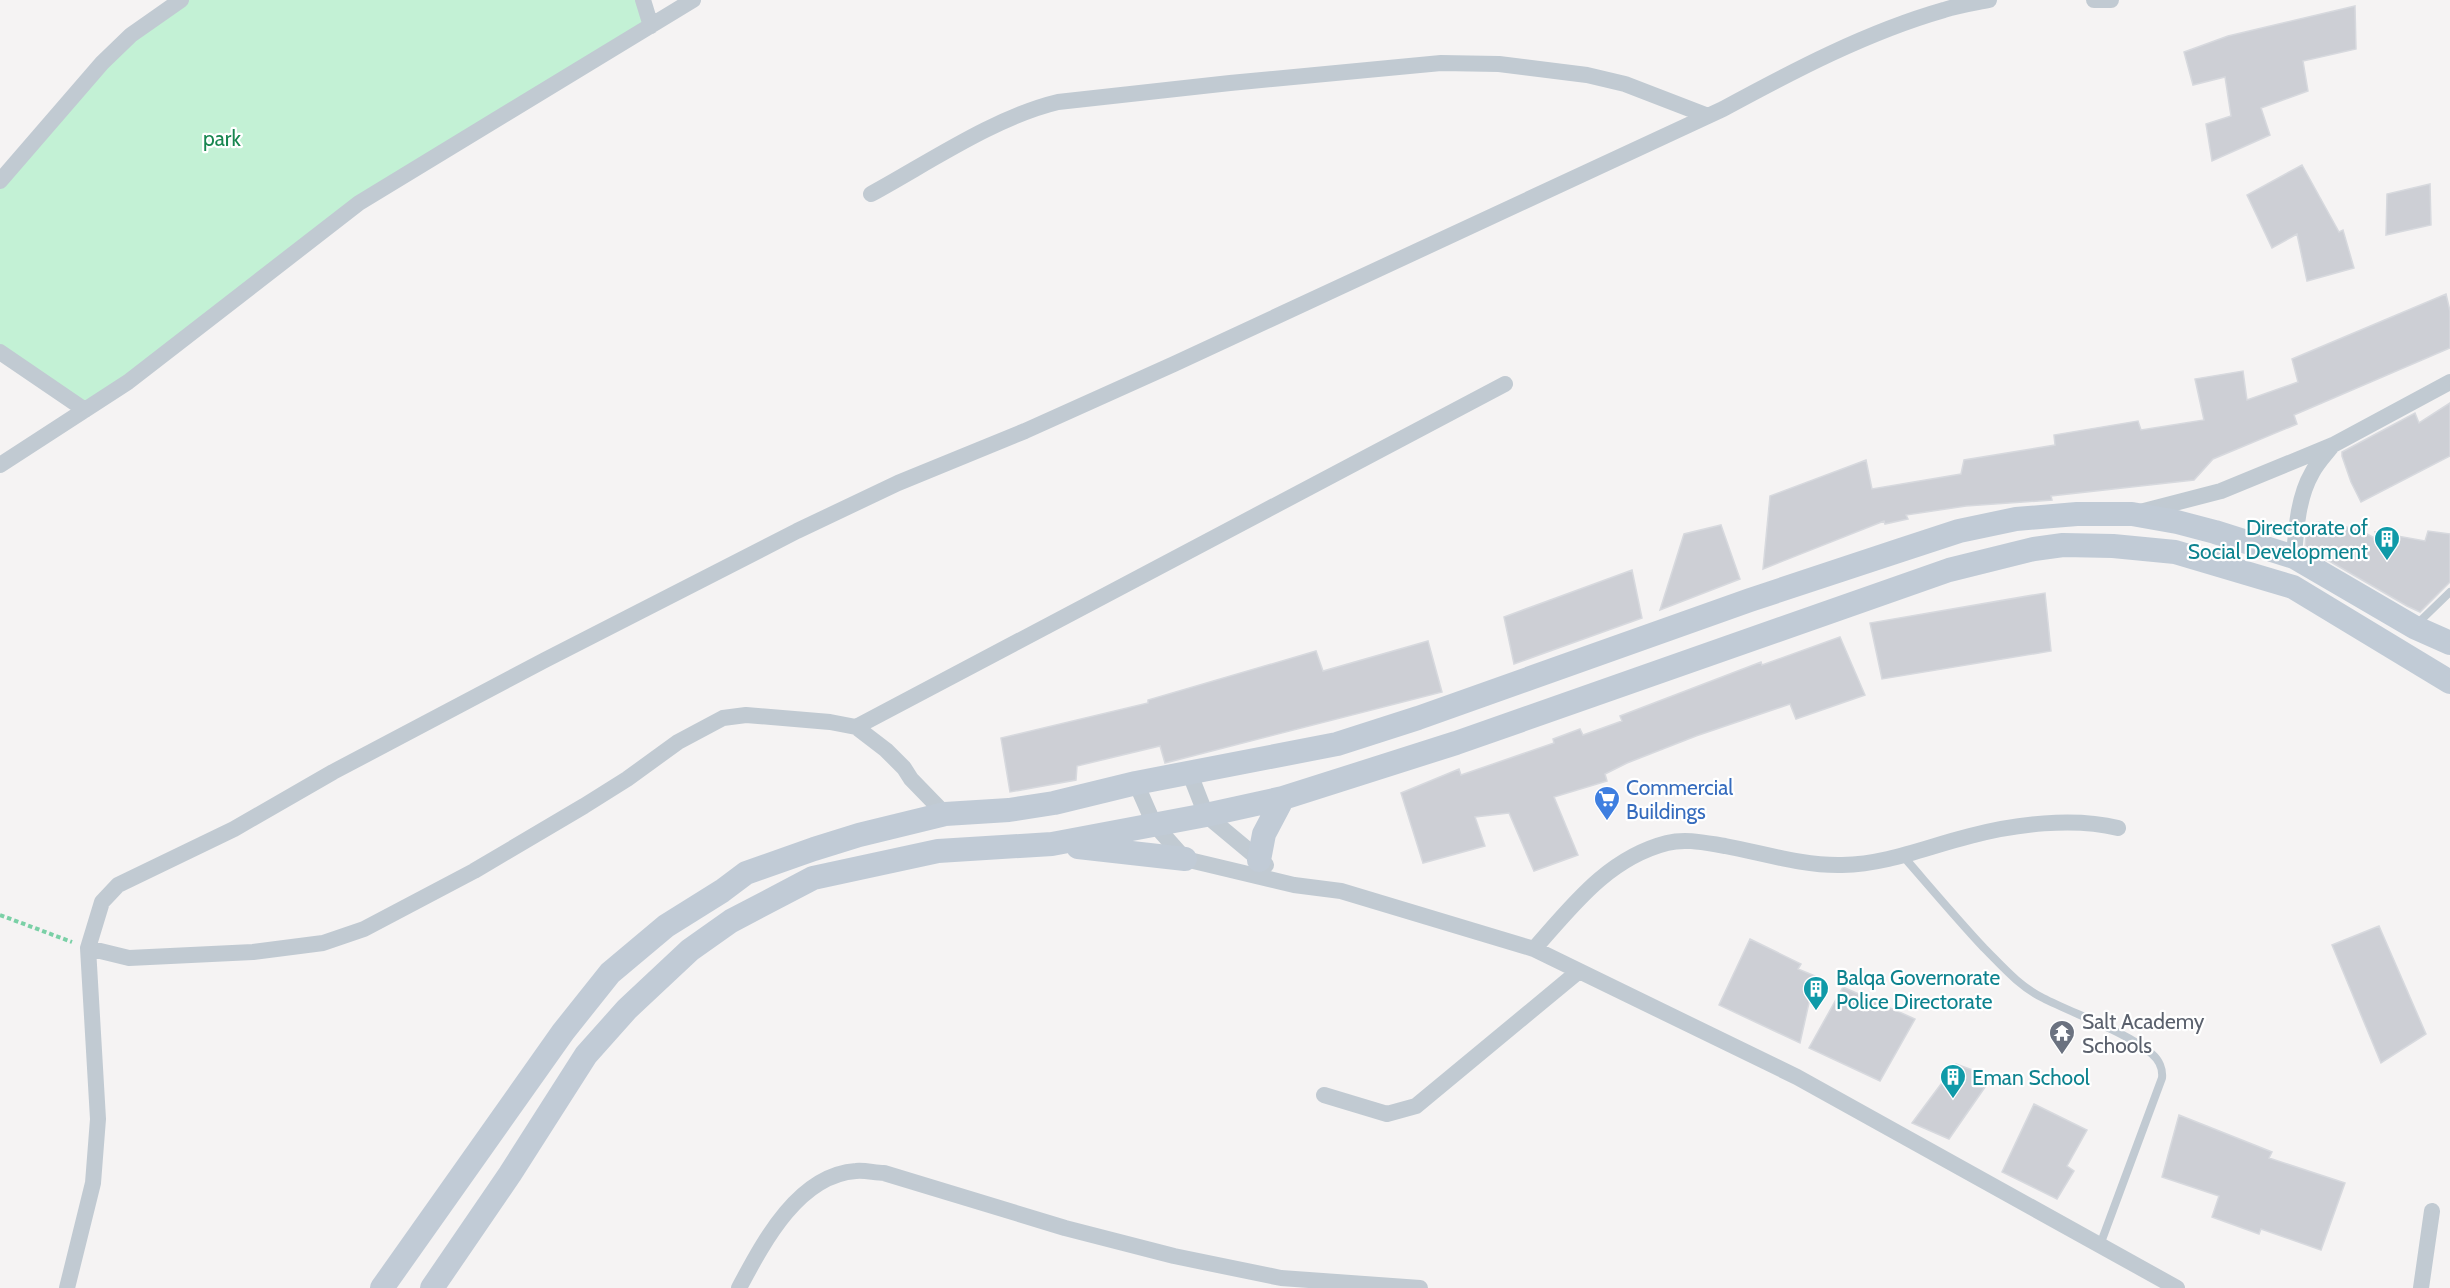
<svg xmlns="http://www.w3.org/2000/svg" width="2450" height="1288" viewBox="0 0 2450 1288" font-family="Cabin,sans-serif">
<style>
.green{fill:#c3f1d5}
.building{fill:#cdcfd5;stroke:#d7d9de;stroke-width:1.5}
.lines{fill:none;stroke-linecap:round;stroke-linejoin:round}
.path{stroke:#7ad0a6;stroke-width:4;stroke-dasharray:4.5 3;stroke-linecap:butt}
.lane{stroke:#c1cad2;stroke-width:8}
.street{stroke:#c1cad2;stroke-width:16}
.secondary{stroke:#c1cbd6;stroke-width:24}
.labels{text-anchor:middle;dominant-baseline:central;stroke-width:4.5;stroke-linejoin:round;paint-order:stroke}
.park-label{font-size:21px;fill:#17864f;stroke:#fff}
.culture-label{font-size:21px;fill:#0d838f;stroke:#fff;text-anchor:start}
.shop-label{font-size:21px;fill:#366cbe;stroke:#fff;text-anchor:start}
.worship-label{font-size:21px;fill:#5b616d;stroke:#fff;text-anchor:start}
</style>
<rect width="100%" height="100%" fill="#f5f3f3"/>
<path class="green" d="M182,0h461l8,26 -243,147 -323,237 -85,-58v-171l131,-146z"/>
<path class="building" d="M2355,6l1,43 -53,12 5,30 -47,17 9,27 -58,26 -6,-37 25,-8 -6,-39 -32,8 -9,-33 44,-16z
M2302,165l37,67 4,-2 11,38 -47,13 -10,-47 -25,14 -25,-53z
M2430,184l1,41 -45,10 1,-41z
M2446,294l4,17v37l-156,67 3,9 -84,35 -19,21 -143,16 1,4 -86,6 -60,9 2,4 -23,5 -1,-3 -121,48 7,-73 96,-36 6,29 89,-15 3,-14 91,-15 -1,-10 84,-14 3,9 63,-10 -9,-41 48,-8 4,29 51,-18 -6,-23z
M2450,403v53l-89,46 -10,-20 -9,-26v-4l73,-39 4,10z
M2317,522l41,7 20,11 -3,-8 50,9 3,-10 22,3v48l-30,30 -13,-6 -102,-59 1,-13z
M1721,525l19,54 -80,31 24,-76z
M1632,570l10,48 -128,46 -10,-47z
M2045,593l6,58 -169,28 -12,-56z
M1840,637l25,58 -69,24 -6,-15 -94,32 -69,27 -22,11 2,7 -53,16 24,58 -44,16 -25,-58 -34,4 10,29 -62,17 -22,-70 58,-24 2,6 93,-32 -1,-4 27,-10 3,6 39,-14 -2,-5 141,-54 1,3z
M1428,641l14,51 -277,71 -5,-17 -83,20 -1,14 -66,12 -9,-54 147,-35v-3l168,-49 7,20z
M2379,926l47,108 -45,29 -49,-118z
M1750,939l51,25 -3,5 17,7 -15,67 -81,-38z
M1843,987l72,32 -35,62 -71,-33z
M1956,1064l36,13 -43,62 -37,-16z
M2034,1104l53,26 -20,36 7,5 -17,28 -55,-27z
M2179,1115l93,37 -3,6 76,25 -24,67 -60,-21 -2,5 -47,-17 7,-21 -57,-19z"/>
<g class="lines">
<path class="path" d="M0,915l72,27"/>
<path class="lane" d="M2416,625l34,-33
M1903,856c27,31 53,62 81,92 19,19 35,38 59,50 31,16 84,34 109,56 7,6 11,15 10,24l-62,167"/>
<path class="street" d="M643,0l8,26
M2094,0h17
M0,181l102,-118 29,-28 50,-35
M871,194c57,-31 124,-77 187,-92l172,-19 211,-20 58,1 88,11 38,9 83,32
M0,352l85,58
M0,465l128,-83 231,-179 334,-203
M2140,512l81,-21 112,-46 117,-63
M2294,557c2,-28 4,-60 18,-84 5,-10 14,-19 20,-27
M856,727l649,-343
M1190,774l16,41 60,50
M1136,783l18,41 31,35 109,26 47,6 193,58 263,128 380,211
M88,948l41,10 124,-6 70,-9 41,-14 110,-58 110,-65 43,-27 51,-37 45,-24 23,-3 84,7 26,5 30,23 18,18 7,11 34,35
M1534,949c38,-43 74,-91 133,-106 19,-5 39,0 58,3 38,7 78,20 117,19 46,-1 84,-18 128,-29 45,-12 103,-19 148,-8
M1324,1095l63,19 29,-8 163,-135
M67,1288l26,-105 5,-64 -10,-171 14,-46 16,-17 116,-56 99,-57 212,-112 252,-129 101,-48 127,-52 149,-67 549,-255c70,-38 144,-77 221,-99 15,-5 30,-7 45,-10
M739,1288c24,-45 59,-113 117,-117 9,-1 19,2 28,2l181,55 109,28 107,22 139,10
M2421,1288l11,-77"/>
<path class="secondary" d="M1078,847l107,12
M1259,860l5,-26 19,-36
M382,1288l181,-256 47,-59 56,-47 56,-35 24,-18 68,-24 45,-14 86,-21 64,-4 45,-7 82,-20 201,-39 81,-26 332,-118 151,-50 58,-19 57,-12 61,-5h55l45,8 38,10 79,25 120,70 36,16
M432,1288l78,-114 76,-119 41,-46 63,-59 41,-29 82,-43 125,-27 114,-7 154,-29 77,-17 173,-55 493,-173 85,-21 29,-4 50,1 62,6 118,35 157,95"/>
</g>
<defs>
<symbol id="building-pin" viewBox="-11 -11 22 30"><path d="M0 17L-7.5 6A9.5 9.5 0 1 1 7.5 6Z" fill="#0f9aa8" stroke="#fff"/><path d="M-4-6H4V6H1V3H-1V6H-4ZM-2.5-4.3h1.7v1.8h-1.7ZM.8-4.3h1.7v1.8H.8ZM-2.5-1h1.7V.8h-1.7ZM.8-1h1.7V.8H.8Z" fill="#fff"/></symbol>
<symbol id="supermarket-pin" viewBox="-11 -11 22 30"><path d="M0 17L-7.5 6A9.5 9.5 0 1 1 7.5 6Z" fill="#3f7fe0" stroke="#fff"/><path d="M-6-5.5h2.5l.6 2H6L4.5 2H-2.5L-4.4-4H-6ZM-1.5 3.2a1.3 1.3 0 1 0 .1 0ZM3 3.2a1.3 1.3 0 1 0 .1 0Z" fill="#fff"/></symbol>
<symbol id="temple-pin" viewBox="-11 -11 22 30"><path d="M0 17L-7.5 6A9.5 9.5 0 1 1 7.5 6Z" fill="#6b7280" stroke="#fff"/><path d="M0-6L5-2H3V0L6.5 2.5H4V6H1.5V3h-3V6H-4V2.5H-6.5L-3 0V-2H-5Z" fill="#fff"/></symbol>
</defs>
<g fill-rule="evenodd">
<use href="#building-pin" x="2372" y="524" width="30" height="40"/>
<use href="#supermarket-pin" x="1592" y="784" width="30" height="40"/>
<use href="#building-pin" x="1801" y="974" width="30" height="40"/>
<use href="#temple-pin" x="2047" y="1018" width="30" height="40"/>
<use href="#building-pin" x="1938" y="1062" width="30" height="40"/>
</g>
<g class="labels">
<g class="park-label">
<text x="222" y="138">park</text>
</g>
<g class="culture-label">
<text x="2368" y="527" text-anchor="end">Directorate of<tspan x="2368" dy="24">Social Development</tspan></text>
<text x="1836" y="977">Balqa Governorate<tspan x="1836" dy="24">Police Directorate</tspan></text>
<text x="1972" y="1077">Eman School</text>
</g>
<g class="shop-label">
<text x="1626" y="787">Commercial<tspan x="1626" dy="24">Buildings</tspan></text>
</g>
<g class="worship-label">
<text x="2082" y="1021">Salt Academy<tspan x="2082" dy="24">Schools</tspan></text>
</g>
</g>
</svg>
